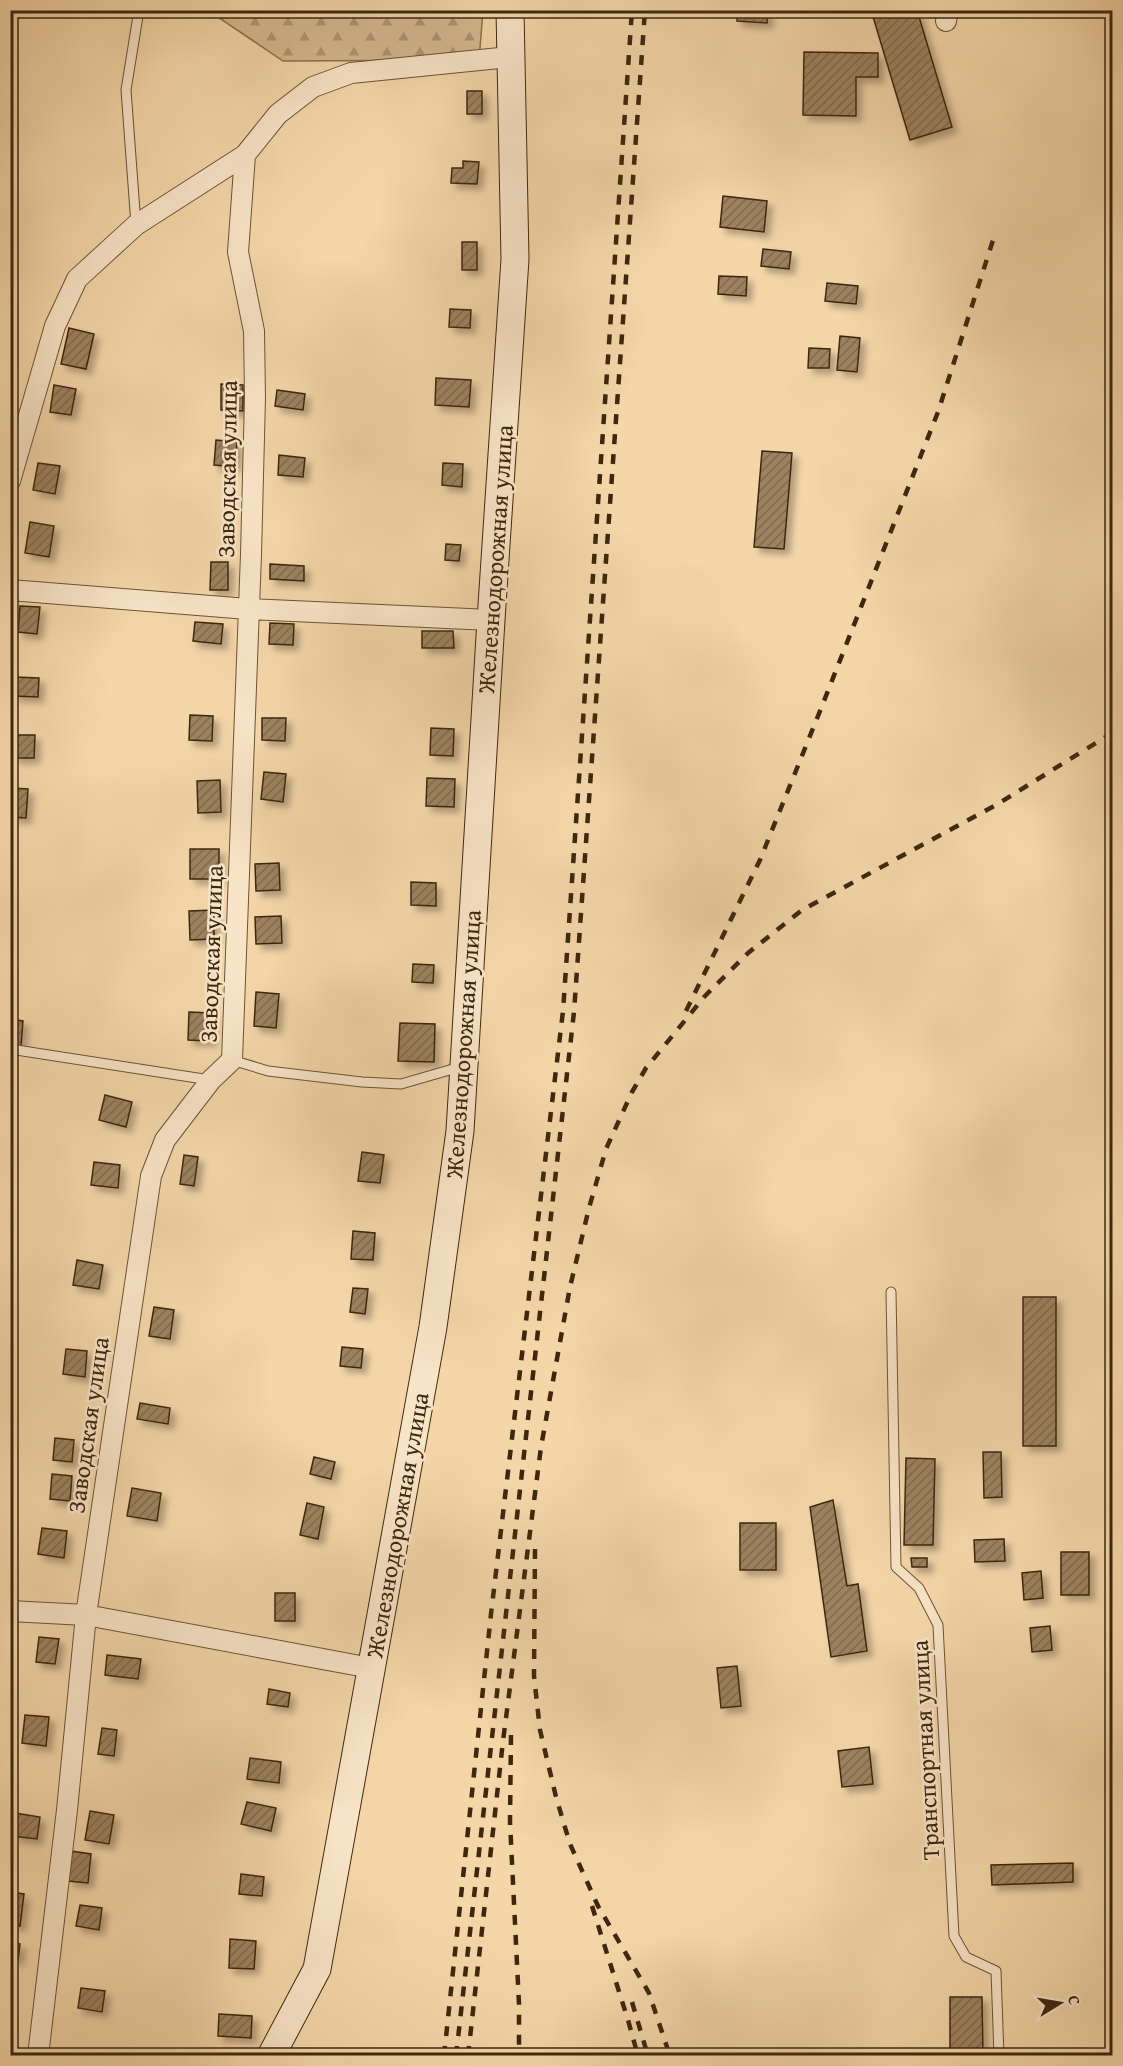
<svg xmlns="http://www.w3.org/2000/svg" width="1123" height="2066" viewBox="0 0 1123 2066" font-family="'Gentium Book Plus',serif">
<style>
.forest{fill:url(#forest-firs);stroke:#89704e;stroke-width:1.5}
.building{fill:url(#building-hatch);stroke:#3d280e;stroke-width:1.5;filter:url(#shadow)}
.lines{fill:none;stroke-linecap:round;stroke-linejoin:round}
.lane-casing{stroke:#6b5435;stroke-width:11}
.street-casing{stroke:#6b5435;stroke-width:22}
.secondary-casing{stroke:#3d280e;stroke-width:29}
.lane{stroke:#f8e4c7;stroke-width:9}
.street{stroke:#f8e4c7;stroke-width:20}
.secondary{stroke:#f8e4c7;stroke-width:27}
.rail{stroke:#3d280e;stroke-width:4.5;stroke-dasharray:10 10;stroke-linecap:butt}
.labels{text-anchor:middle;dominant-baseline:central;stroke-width:5;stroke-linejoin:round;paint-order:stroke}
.street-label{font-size:24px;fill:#3d280e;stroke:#f8e4c7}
</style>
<defs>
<pattern id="forest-firs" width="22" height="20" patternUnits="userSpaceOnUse" patternTransform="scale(1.5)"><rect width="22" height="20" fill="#d5b88f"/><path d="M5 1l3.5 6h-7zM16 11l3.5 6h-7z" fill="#ae9673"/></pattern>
<pattern id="building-hatch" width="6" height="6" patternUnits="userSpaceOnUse" patternTransform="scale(1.5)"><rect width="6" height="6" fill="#9c825f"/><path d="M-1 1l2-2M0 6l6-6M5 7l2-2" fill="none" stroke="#806a4d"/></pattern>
<filter id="shadow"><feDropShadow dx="5.5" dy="5.5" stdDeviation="3" flood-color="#0004"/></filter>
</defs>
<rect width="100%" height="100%" fill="#f4d6a9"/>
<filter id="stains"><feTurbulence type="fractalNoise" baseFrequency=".00333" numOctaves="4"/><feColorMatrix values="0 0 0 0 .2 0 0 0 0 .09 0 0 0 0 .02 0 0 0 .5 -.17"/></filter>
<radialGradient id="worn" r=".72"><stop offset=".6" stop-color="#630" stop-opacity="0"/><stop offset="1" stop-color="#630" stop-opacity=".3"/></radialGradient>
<path class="forest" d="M209,11h274l-4,49 -196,1z"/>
<path class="building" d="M737,10h31l-1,13 -30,-2z
M871,10h46l35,117 -42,13z
M804,52l74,1v24h-22v39l-53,-1z
M467,91h15v23h-15z
M463,161l16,1 -2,22 -26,-1 1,-15h11z
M723,196l44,5 -3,31 -44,-5z
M462,242h15v28h-15z
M763,249l28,3 -2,17 -28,-3z
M719,276l28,1 -1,19 -28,-2z
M827,283l31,3 -2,18 -31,-3z
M450,309l21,1 -1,18 -21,-1z
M69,328l25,6 -8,35 -25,-5z
M840,336l20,2 -3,34 -20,-2z
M809,348l21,1 -1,19h-21z
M436,378l35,2 -2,27 -34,-2z
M221,384l22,1v26l-22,-1z
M54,385l22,4 -5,26 -21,-3z
M277,390l28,4 -2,16 -28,-4z
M216,440l21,2 -2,25 -21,-2z
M762,451l30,2 -8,96 -30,-2z
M279,455l26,3 -2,19 -25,-2z
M38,463l22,3 -5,28 -22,-4z
M443,463l20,1 -1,23 -20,-2z
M30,522l24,4 -5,31 -24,-4z
M446,544l15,1 -2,16 -14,-1z
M211,562h17v28h-18z
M270,564l34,2v15l-34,-2z
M20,606l20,1 -3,27 -19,-2z
M195,622l28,2 -2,20 -28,-3z
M270,623l24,1 -1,21 -24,-1z
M422,631h31l1,17h-32z
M14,677l25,1 -1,19 -25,-1z
M190,715l23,1 -1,25 -23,-1z
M262,718h24l-1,23 -23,-1z
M431,728l23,1 -1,27 -23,-1z
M14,735h21l-1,23h-21z
M264,772l22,2 -3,28 -22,-3z
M427,778l28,1 -1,28 -28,-1z
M220,780l1,32 -23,1 -1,-32z
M10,788l18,1 -2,29 -16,-1z
M190,849h29v30h-29z
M279,863l1,27 -24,1 -1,-27z
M411,882l25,1v23l-25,-1z
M214,910v29l-24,1 -1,-29z
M281,916l1,27 -26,1 -1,-27z
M413,964l21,1 -1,18 -21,-1z
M256,992l23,2 -3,34 -22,-2z
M189,1012l23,1 -1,28 -23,-1z
M10,1019l13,2 -2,25 -11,-1z
M400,1023l35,1 -1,38 -36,-1z
M105,1095l27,7 -6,25 -27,-7z
M362,1152l22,3 -4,28 -22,-2z
M184,1155l14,2 -4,29 -14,-2z
M94,1162l26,3 -2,23 -27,-3z
M353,1231l22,2 -2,27 -22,-1z
M77,1260l26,5 -4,24 -26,-4z
M353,1288l15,1 -3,25 -15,-2z
M1023,1297h33v149h-33z
M154,1307l20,3 -4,29 -21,-3z
M342,1347l21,2 -2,19 -21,-2z
M66,1349l21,2 -2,26 -22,-3z
M140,1403l30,5 -2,16 -31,-5z
M55,1438l19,2 -2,22 -19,-2z
M983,1452h18l1,45 -18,1z
M314,1457l21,5 -4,17 -21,-5z
M906,1458l29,1 -2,86h-29z
M52,1474l20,2 -2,25 -20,-2z
M132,1488l29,5 -4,28 -30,-5z
M833,1500l14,86 11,-2 9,67 -36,6 -21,-150z
M307,1503l17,4 -6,32 -18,-4z
M740,1523h36v47h-36z
M42,1528l25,3 -3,27 -26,-4z
M1004,1539l1,22 -30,1 -1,-22z
M1061,1552h28v43h-28z
M911,1558h16v9h-15z
M1041,1571l2,27 -19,2 -2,-27z
M275,1593h20v28h-20z
M1050,1626l2,24 -20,2 -2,-24z
M39,1637l20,2 -4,25 -19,-2z
M107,1655l34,4 -3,20 -33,-4z
M737,1666l4,40 -20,2 -4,-40z
M269,1689l21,4 -2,14 -21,-3z
M25,1715l24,2 -3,29 -24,-3z
M102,1728l15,2 -3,26 -16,-2z
M869,1747l4,37 -31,3 -4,-36z
M250,1758l31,4 -2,21 -32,-4z
M247,1802l29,6 -5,23 -30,-7z
M90,1811l24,4 -5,29 -24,-4z
M15,1813l25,4 -3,22 -25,-3z
M71,1851l20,3 -3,29 -20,-2z
M1073,1863v19l-81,3 -1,-20z
M241,1874l23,3 -2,19 -23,-2z
M10,1892l14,2 -4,32 -10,-2z
M80,1905l22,3 -3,22 -23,-4z
M230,1939l26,2 -2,28 -25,-1z
M10,1943l10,1 -2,16 -8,-1z
M81,1988l24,3 -3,21 -24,-4z
M950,1997h32l1,59h-33z
M219,2014l33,2 -1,22 -33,-2z"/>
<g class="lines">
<defs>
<path id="lane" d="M136,225l-10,-135 13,-80
M10,1049l200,31
M232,1060l36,11 94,11 39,2 59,-17
M891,1292l5,275 23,21 19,37 16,311 12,21 30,14 3,85"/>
<path id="street" d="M946,21l2,-11
M10,481l45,-155 22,-47 59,-54 109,-70
M10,590l238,19 243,11
M10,1611l76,4 285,53
M38,2056l29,-246 19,-195 65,-439 14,-36 46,-60 21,-20 19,-506 4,-156 -1,-67 -16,-79 7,-97 33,-41 35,-27 38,-14 159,-16"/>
<path id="secondary" d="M271,2056l46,-87 116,-642 27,-196 31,-511 24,-361 -5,-249"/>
</defs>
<use href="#lane" class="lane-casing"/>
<use href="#street" class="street-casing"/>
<use href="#secondary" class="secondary-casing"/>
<use href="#lane" class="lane"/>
<use href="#street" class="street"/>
<use href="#secondary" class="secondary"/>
<path class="rail" d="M686,1011l74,-151 58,-144 120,-304 56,-175
M535,1549l-1,127 6,54 16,67 14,47 28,62 51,87 21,63
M511,1735l-1,87 9,182v52
M592,1906l36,114 10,36
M632,2002l16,54
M444,2056l47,-442 72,-603 69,-1001
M456,2056l118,-1044 71,-1002
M468,2056l35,-315 38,-294 29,-160 19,-79 17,-59 26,-57 14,-24 59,-72 43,-43 54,-43 194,-105 116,-72"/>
</g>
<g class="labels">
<g class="street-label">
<text transform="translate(227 469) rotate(-89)">Заводская улица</text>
<text transform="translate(495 559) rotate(-86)">Железнодорожная улица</text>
<text transform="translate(211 954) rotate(-88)">Заводская улица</text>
<text transform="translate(463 1044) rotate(-86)">Железнодорожная улица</text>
<text transform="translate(88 1425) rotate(-82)">Заводская улица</text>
<text transform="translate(397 1525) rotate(-80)">Железнодорожная улица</text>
<text transform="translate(925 1750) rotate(-93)">Транспортная улица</text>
</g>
</g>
<rect width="1123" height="2066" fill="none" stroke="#f4d6a9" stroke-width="36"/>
<rect x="12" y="12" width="1099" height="2042" fill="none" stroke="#3d280e" stroke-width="3"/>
<rect x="18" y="18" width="1087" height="2030" fill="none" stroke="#3d280e" stroke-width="1.5"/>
<g transform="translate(1060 2003) rotate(79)" stroke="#f8e4c7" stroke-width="4.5" paint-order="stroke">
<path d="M0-4.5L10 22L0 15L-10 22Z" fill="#3d280e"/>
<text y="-9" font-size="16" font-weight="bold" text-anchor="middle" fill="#3d280e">С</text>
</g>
<rect width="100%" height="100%" filter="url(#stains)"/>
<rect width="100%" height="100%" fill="url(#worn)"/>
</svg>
